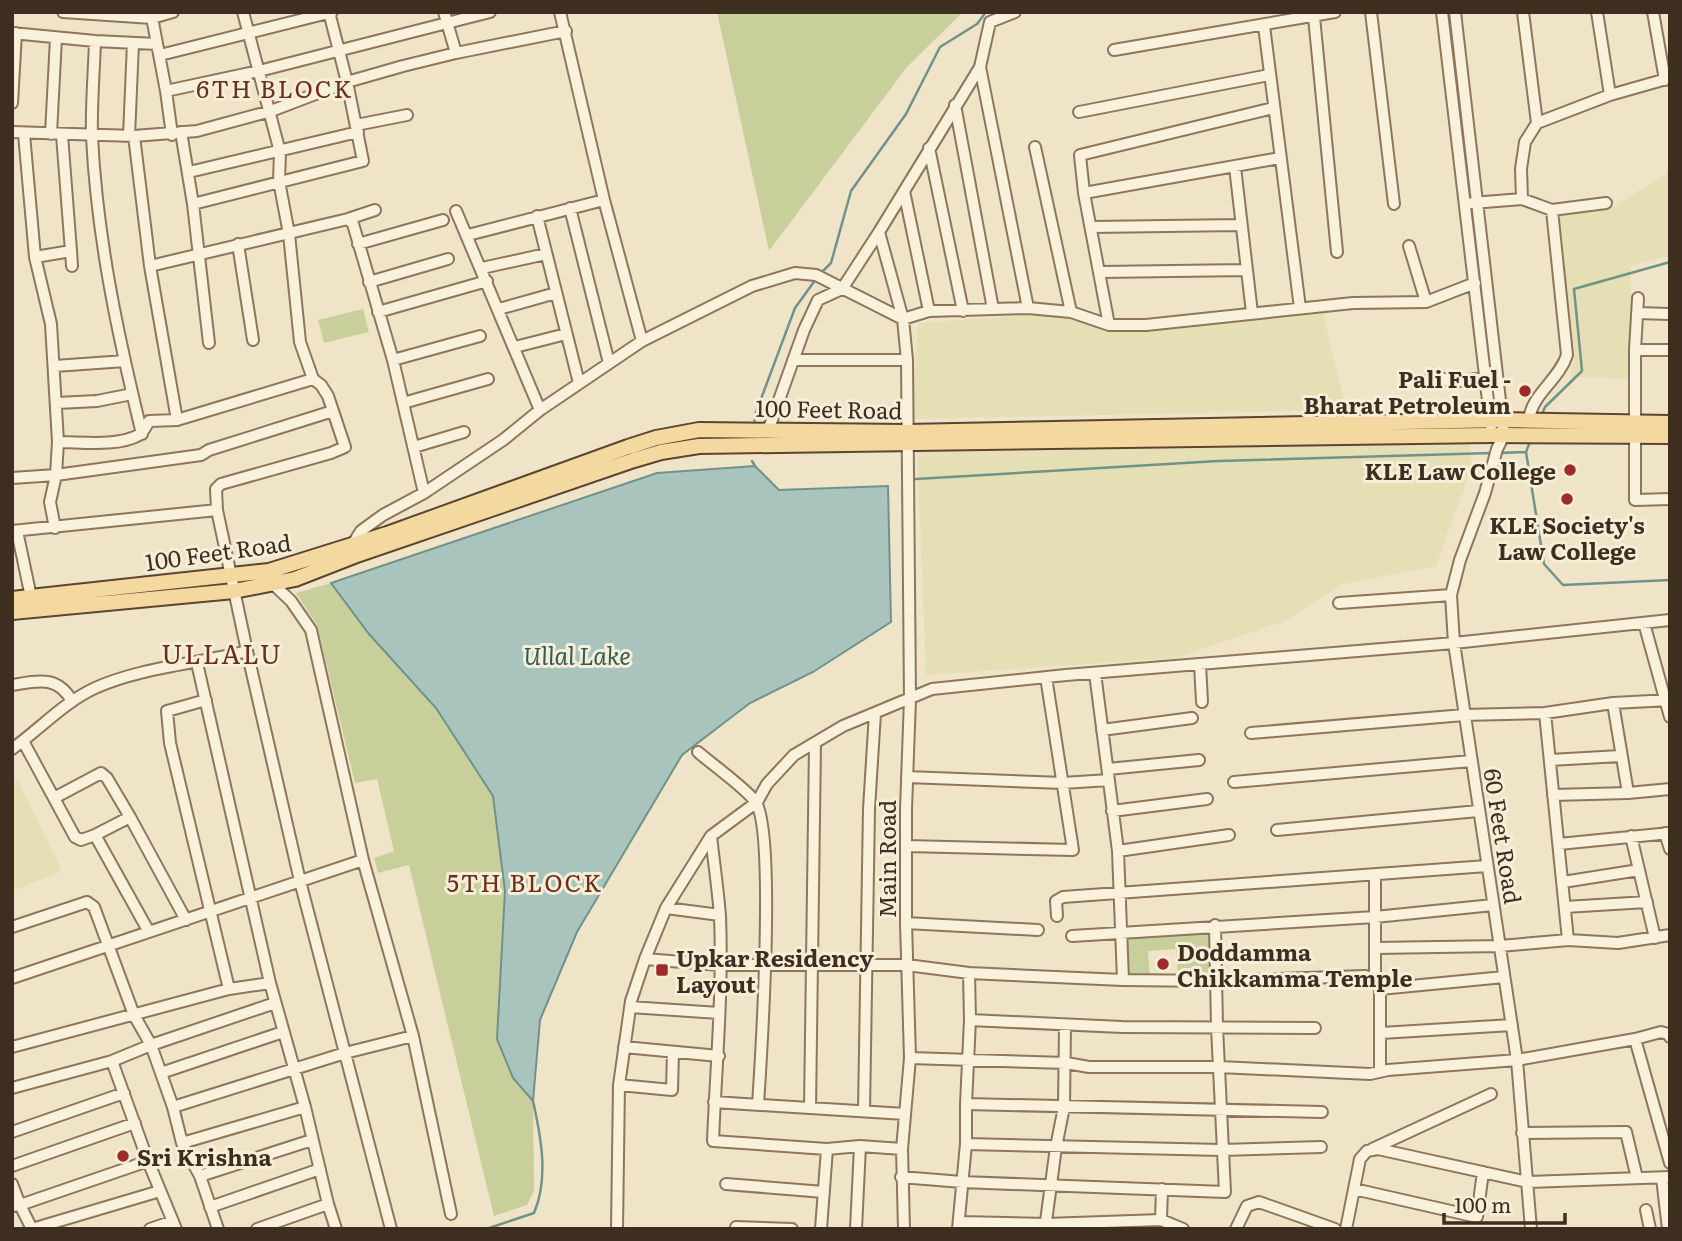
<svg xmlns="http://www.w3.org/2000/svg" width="1682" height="1241" viewBox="0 0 1682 1241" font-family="Literata,serif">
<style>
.farmland{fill:#e6deb5}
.green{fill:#c9cf9b}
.water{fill:#a9c4bc;stroke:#6f938a;stroke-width:2}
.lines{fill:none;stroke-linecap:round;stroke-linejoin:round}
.stream{stroke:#6f938a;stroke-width:2.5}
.minor-casing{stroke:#8d765c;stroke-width:14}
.major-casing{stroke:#5b4430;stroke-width:18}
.minor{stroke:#faf1dc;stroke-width:10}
.major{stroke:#f3d9a0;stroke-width:14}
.poi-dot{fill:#9e2a2b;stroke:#f7eed8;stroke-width:2.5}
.labels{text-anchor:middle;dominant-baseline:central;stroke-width:6;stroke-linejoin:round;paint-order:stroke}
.poi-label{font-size:23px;font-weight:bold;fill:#3d2e20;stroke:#f7eed8;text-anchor:start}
.street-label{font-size:23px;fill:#3d2e20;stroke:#f7eed8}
.neighbourhood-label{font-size:24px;letter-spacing:2px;fill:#6b2e1e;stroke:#f7eed8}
.water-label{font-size:24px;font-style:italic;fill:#2f5d5a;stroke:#f7eed8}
.quarter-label{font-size:26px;letter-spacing:2px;fill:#6b2e1e;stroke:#f7eed8}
</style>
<rect width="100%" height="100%" fill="#f0e4c8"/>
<path class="farmland" d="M1670,172v84l-40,10 2,113 -62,-2 4,-16 -15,-147 49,-4z
M1321,305l25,105 -434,9 6,-96 154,-11 64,12z
M1469,441l3,25 -36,100 -93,18 -56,36 -112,38 -249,17 -9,-224z
M18,781l44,90 -50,20v-108z"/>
<path class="green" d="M717,12h246l-56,55 -138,184z
M363,309l6,23 -45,11 -6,-23z
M331,583l38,51 67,74 57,88 12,95 -8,148 16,39 20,23 1,90 -7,14 -33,11 -85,-351 -31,8 -4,-15 20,-7 -17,-72 -22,4 -38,-158 -21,-32z
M1214,929l1,47 -37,1 -2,-28 -28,2 2,27 -25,1 -1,-47z"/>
<path class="water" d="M755,466l24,24 109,-4 3,136 -78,50 -63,31 -68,52 -105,177 -37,88 -7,81 -20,-23 -16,-39 8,-148 -12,-95 -57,-88 -67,-74 -38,-51 326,-110z"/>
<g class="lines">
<path class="stream" d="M820,274l11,-11 20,-72 55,-77 34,-67 37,-23 9,-12
M1542,414l3,-7 37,-36 -8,-82 96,-27
M754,427l1,-12 40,-107 21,-29
M1526,452l5,-13
M1498,453l28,-1 18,112 19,21 107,-5
M752,461l3,5
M916,479l302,-18 274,-8
M486,1229l48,-16c15,-35 7,-76 -1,-112"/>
<defs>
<path id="minor" d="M63,12l89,6 21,-6
M151,12l15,79 6,44
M444,12l12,41
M560,12l44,188 38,141
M1371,12l23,192
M1442,12l49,414
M1455,12l49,423 -7,14 -12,44 -25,67 -9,35 3,48 63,417 14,169
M1597,12l13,83
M1653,12l12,68
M1314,17l23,235
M1264,26l36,282
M12,33l83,8 62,3
M95,41c-1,32 -4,64 -3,96 5,101 26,199 50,297
M1114,50l221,-38
M160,55l172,-43
M980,67l48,241
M166,91l93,-20 231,-59
M12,103l4,-70
M955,105l38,204
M1079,112l190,-37
M1537,123l73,-28 60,-17
M356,125l51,-10
M12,132l122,4 63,-5 74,-20 76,-29 56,-16 53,-13 110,-22
M181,132l12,72 16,139
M24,134l11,123 16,67 7,118c24,0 59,5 81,-7 5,-3 7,-9 10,-14l28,-1 136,-41
M51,134l5,-96
M62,135l9,116
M129,136l4,-93
M134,136l16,130 27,154
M1035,147l36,165
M929,148l34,163
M1235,167l17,146
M189,172l169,-40
M904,191l25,120
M1084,193l196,-35
M1522,199l30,11 54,-7
M1472,203l50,-4 -1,-30 4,-27 12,-19 -14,-111
M193,204l170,-43 -16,-79 -18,-70
M570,208l39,155
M456,211l84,199
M537,216l42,167
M348,219l27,-9
M1092,227l148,-2
M879,232l24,87 4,41 3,339 -4,110v114l4,135 -8,91 2,80
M468,235l136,-35
M238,244l15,96
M358,244l85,-24
M1409,246l17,56
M35,257l36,-6 1,15
M150,266l198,-47 5,5 40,136 31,133
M482,268l64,-14
M1100,272l147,-2
M369,282l79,-23
M1638,298l-3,52v150l35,-1
M499,309l57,-16
M378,312l109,-31
M1637,313l33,1
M1109,325l-25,-132 -4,-38 193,-47
M515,347l51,-13
M1635,350h35
M393,360l87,-24
M793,360h114
M55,366l70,-5
M1431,374l20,8 35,-4
M57,403l40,-2 35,-7
M403,403l85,-24
M1529,420c2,-25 30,-40 38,-65l-15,-145
M768,431l36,-101 14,-30 24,-11 37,-57 101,-165 10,-45 25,-10
M414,447l50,-15
M12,478l44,-3 145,-20 8,-5 124,-39
M55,528l-5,-26 6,-27 2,-33
M12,531l205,-21 -1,-21 5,-5 110,-31 14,-6 -17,-51 -7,-11 -8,-6 -13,-37 -11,-108 -10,-53 1,-29 -37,-140
M17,531l14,66
M351,547l10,-16 22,-16 41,-22 79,-53 37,-30 102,-69 110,-55 43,-13 21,2 87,44 26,-8 99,-3 43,4 38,13h37l207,-22 73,-1 49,-19
M273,584l18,17 20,29 52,230 50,176 38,178
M1339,603l112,-8
M1644,623l26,94
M247,651l53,230 91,348
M197,663l73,320 35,124 23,97 8,25
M1200,664l2,38
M1095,673l23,178 5,129
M12,685c26,-4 45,-10 60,16
M206,700l-39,11 3,32 59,246
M1613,703l15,90
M1545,713l23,227
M1102,730l90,-12
M1251,733l213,-18 81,-2 68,-10 57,-3
M23,741l52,96 6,3 14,-5
M12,749c28,-20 51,-46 83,-61 47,-21 102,-24 152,-37l-30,-141
M698,752c15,13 46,35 57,49 21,27 6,258 3,304
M1550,760l70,-4
M1108,769l91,-9
M907,777l156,6 46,-3
M1234,782l237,-21
M1553,795l75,-2 42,-4
M54,798l47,-25 6,5 23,39
M1112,811l95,-12
M1277,830l201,-19
M1665,833l5,16
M711,836c3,27 7,54 9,80 3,76 -4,150 -7,225l114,8 33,-3 42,3
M1631,836l24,102
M1559,844l111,-11
M907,846l166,4 -27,-173
M1118,851l111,-16
M1563,882l76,-12
M1565,907l82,-5
M666,908l54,7
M1057,916l-1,-15 7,-4 424,-31
M906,923l132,7
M12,927l75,-25 7,5 40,108 17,30 22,62 9,36 18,33 18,53
M149,932l-54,-97 35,-18 56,103
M1072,936l303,-19 118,-12
M1376,948l124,-2 68,-6 50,3 52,-8
M645,959l75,6h187l62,8 154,7 94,1 148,-5 10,4 5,9v82
M12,978l351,-118
M1375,980v-105
M1380,989l124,-12
M630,1007l89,6
M970,1020l152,7 193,1
M1381,1033l131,-8
M1635,1039l35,124
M12,1047l217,-58 41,-6
M624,1047l95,9
M910,1058l156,5 23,4h130l151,7 18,-4 129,-10 118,-21 26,-7 7,2 2,3
M112,1061l36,100 28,68
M161,1073l122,-41
M619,1085l53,5 1,-38
M12,1088l100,-27 39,-16 124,-42
M714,1102l191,12
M966,1104l356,8
M173,1107l172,-54 68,-17
M810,1108l5,-364
M864,1111l5,-302 6,-96
M12,1132l112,-39
M1522,1133l104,-1 11,46
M182,1143l123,-36
M966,1144l256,6 99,-3
M1372,1149l119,-55
M12,1166l123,-43
M200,1176l112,-36
M901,1177l61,5 263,10 -8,-165 -2,-102
M1662,1178l6,51
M12,1184l8,21 128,-44
M726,1184l98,8
M1354,1189l123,28 6,-45
M12,1206l8,-1 12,24
M210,1207l110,-38
M1646,1210l4,19
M1161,1220l1,-31
M959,1222l87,2 115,-4 22,9
M736,1227l56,2
M32,1229l128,-38
M150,1229l23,-8
M257,1229l71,-25
M617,1229l2,-144 12,-84 14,-42 21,-51 45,-72 46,-34 10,-18 27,-29 49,-29 89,-37 134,-14 388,-32 216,-23
M821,1229l6,-80
M856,1229l4,-83
M958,1229l8,-85v-40l4,-84 -1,-47
M1045,1229l11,-82 8,-40 1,-82
M1236,1229l11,-23 12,-4 76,27
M1346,1229l14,-70 7,-8 11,-2 150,33 142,-5"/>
<path id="major" d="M12,599l257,-28 118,-37 241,-87 28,-9 43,-8 207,2 597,-12 167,3
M12,612l222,-21 61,-12 59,-23 280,-96 27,-8 38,-6 792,-11 179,1"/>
</defs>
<use href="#minor" class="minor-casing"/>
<use href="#major" class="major-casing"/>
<use href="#minor" class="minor"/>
<use href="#major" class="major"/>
</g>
<g class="poi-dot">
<circle cx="1525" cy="391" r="7"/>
<circle cx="1570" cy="470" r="7"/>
<circle cx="1567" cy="499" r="7"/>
<circle cx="1163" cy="964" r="7"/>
<rect x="655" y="963" width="14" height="14" rx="3.5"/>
<circle cx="123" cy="1156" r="7"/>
</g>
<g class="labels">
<g class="poi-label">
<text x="1511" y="378" text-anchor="end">Pali Fuel -<tspan x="1511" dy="26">Bharat Petroleum</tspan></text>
<text x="1556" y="470" text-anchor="end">KLE Law College</text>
<text x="1567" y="524" text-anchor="middle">KLE Society's<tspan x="1567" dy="26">Law College</tspan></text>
<text x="1177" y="951">Doddamma<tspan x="1177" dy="26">Chikkamma Temple</tspan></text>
<text x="676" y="957">Upkar Residency<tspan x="676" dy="26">Layout</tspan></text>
<text x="137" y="1156">Sri Krishna</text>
</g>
<g class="street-label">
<text transform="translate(829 408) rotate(1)">100 Feet Road</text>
<text transform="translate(218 551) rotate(-8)">100 Feet Road</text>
<text transform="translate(1504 836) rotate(81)">60 Feet Road</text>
<text transform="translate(886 859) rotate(-90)">Main Road</text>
</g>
<g class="neighbourhood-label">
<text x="275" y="87">6TH BLOCK</text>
<text x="525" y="881">5TH BLOCK</text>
</g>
<g class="water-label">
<text x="577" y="654">Ullal Lake</text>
</g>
<g class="quarter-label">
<text x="222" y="652">ULLALU</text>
</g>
</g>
<rect width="1682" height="1241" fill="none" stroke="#3d2e20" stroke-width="28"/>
<path d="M1444 1213v10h121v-10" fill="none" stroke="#3d2e20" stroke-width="3.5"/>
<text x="1454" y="1213" font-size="21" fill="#3d2e20" stroke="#f7eed8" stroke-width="5" paint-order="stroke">100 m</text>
</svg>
